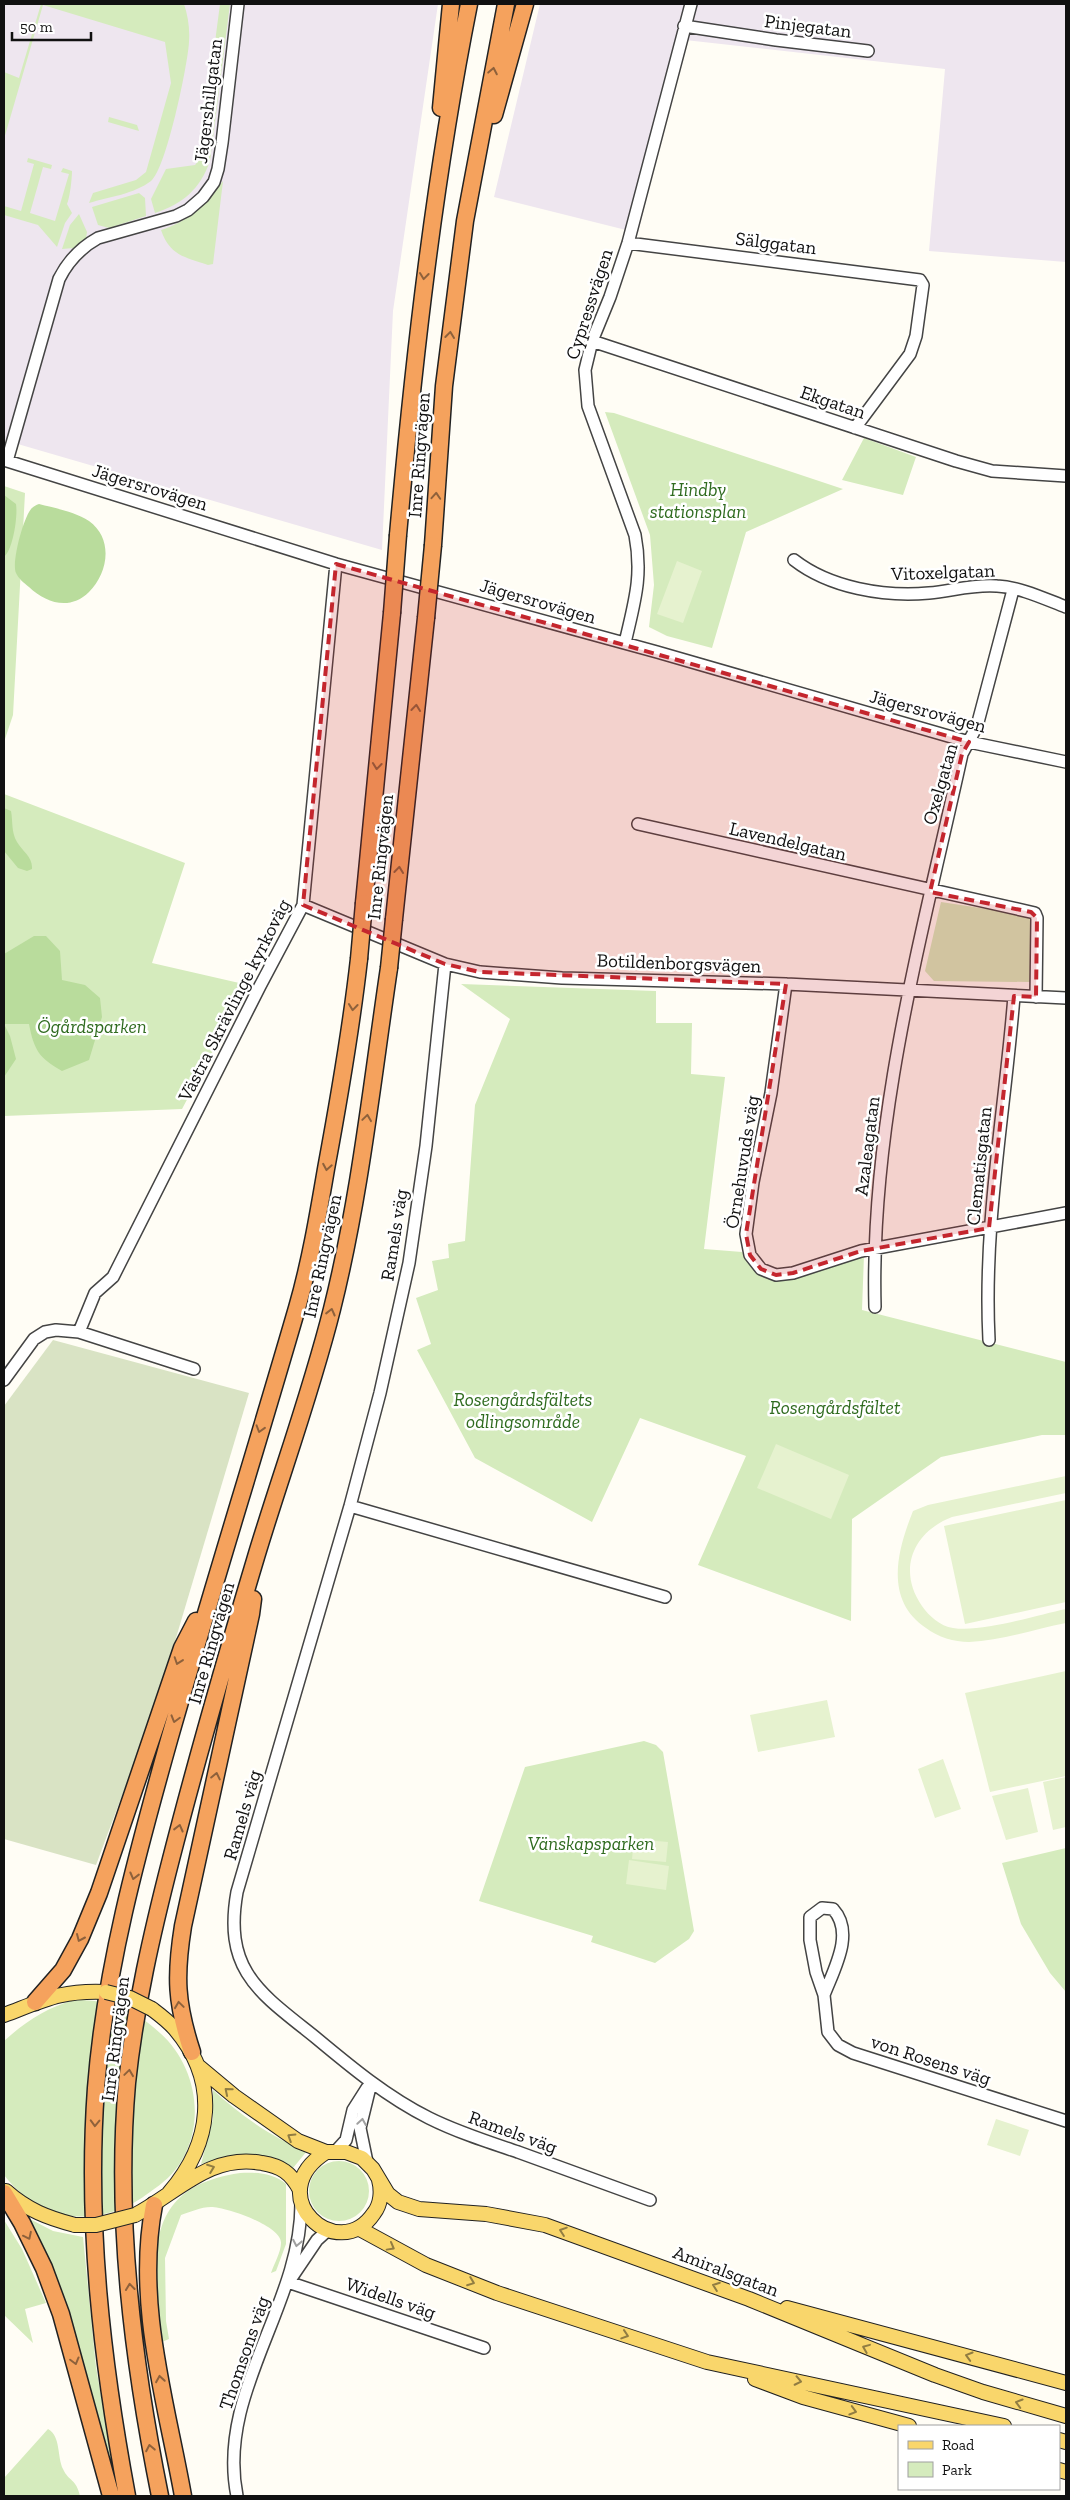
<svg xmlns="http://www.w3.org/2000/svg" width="1070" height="2500" viewBox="0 0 1070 2500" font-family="'Zilla Slab',serif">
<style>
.industrial{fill:#eee6ef}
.green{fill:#d5ebbd}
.forest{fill:#b9dc9c}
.cemetery{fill:#d9e3c4}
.pitch{fill:#e6f2cf}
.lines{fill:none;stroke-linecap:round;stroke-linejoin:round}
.minor-casing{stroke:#444;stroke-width:14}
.major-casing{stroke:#222;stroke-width:16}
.highway-casing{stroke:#222;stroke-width:19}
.minor{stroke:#fff;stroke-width:11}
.major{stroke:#f9d66b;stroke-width:14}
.highway{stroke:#f5a25d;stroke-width:16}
.major-bridge-casing{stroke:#222;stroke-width:16;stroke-linecap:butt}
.highway-bridge-casing{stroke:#222;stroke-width:19;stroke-linecap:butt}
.major-bridge{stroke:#f9d66b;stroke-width:14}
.highway-bridge{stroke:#f5a25d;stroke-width:16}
.oneway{stroke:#8e613b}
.oneway2{stroke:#917d42}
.oneway3{stroke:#a0a0a0}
.marked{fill:#c4262e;fill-opacity:0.2;stroke:#c4262e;stroke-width:4;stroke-dasharray:10 6;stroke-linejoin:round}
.labels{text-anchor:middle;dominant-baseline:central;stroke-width:5;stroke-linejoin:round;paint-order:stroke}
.street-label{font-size:19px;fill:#111;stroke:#fff}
.park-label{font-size:19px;font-style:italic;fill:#2f6b1f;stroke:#fff}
</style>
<rect width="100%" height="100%" fill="#fffdf5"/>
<path class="industrial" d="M4,4h434l-45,307 -11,239 -378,-110z
M540,4h526v258l-137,-11 16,-182 -260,-29 -47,193 -144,-36z"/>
<path class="green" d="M41,4h143c4,12 6,25 5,38 -1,22 -23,128 -38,139 -17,13 -42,16 -62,22l4,-10 43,-13 10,-8 25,-89 -6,-41 -122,-37 -39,134v-67l15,6z
M220,4h10l-20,157c-10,28 -27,43 -55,52l-4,-14 15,-30 29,-4 4,-5 13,-86 -3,-2v-5l3,-2z
M109,117l28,8 2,6 -31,-9z
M28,158l24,7 -1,4 -8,-2 -13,46 25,8 14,-47 -8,-2 2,-4 9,3c0,7 -2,27 -5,33l5,9 -7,10 -8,24 -19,-22 -34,-10v-9l17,5 13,-47 -7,-2z
M223,181l-10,83 -5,1c-23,-8 -38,-9 -47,-35 29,-9 44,-26 62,-49z
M139,193l6,5 1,18 -37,12 -11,-3 -6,-18z
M79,214l8,18 -1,6 -12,10 -12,1 8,-24z
M605,412l9,1 229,76 -97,43 -34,116 -45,-12 -18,-9 5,-42 -4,-50z
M864,438l52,19 -13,38 -61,-15z
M4,486l21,7 -12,222 -9,27z
M4,794l181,69 -33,100 96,22 -66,124 -178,7z
M941,902l86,13 6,6 -3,61 -96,-1 -9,-10z
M461,984l195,7v32h36l-1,51 34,3 -21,172 38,3c7,11 14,23 27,27 20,6 74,-17 95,-24l-2,55 204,52v73h-24l-101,22 -89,62 -1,102 -153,-56 48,-109 -106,-38 -48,104 -117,-64 -58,-108 14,-6 -15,-46 22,-8 -6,-29 17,-3 -1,-14 17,-3 10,-136 35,-86z
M644,1741l12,4 7,7 31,179 -5,8 -34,24 -64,-21 2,-6 -114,-35 46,-134z
M1066,1848v144l-16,-19 -29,-49 -19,-61z
M75,2000c37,0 58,8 85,33 35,31 46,86 22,127 -7,13 -20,24 -32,32 -48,37 -108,33 -146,-17v-134c21,-19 43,-34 71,-41z
M213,2090c27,25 59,48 94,61l-14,17c-28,-12 -63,-14 -92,-4l12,-45z
M309 2191a30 30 0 1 1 60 0a30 30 0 1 1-60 0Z
M240,2173c15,-1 34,0 46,11v60l-10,27 -5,2c3,-9 10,-21 10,-30 1,-17 -55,-36 -70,-36 -10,0 -21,5 -30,8l-16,43 1,63 3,18 -7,3c-7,-79 -25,-154 78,-169z
M26,2217l27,14 30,6 13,130 22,129z
M4,2220l18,29 24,54 -21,6 8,34 -29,-28z
M48,2429c13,7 9,28 15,40 6,13 13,9 17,27h-76v-18z"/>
<path class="forest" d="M4,495l12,9c2,12 -3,46 -12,53z
M39,504c16,4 36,8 50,17 25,18 19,52 0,71 -19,19 -43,11 -60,-5 -5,-4 -11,-9 -13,-14 -5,-10 8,-58 16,-65 2,-2 4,-3 7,-4z
M4,808l7,3c2,10 0,21 6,31 5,9 16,15 15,27l-5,2 -9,-3 -14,-17z
M34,936h12l14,15 2,29 23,5 15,13 2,19 -13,43 -27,11c-23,-13 -28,-21 -33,-47h-25l6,12 6,23 -12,18v-123z"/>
<path class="cemetery" d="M53,1340l196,53 -93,312 -60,160 -92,-26v-433z"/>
<path class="pitch" d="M677,561l25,10 -19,52 -26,-9z
M776,1444l73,31 -18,44 -74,-31z
M1066,1476v17l-114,24c-39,15 -55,53 -30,89 7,10 18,20 31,22 28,5 84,-13 113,-19v14c-31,6 -65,18 -97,19 -15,0 -31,-5 -43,-14 -42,-28 -29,-77 -13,-117l15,-6z
M1066,1500v102l-101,22 -21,-98z
M1066,1671v105l-76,16 -25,-99z
M827,1700l8,37 -77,15 -8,-37z
M943,1759l18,50 -26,9 -17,-49z
M1066,1777v50l-13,3 -10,-48z
M1028,1788l10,44 -32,8 -14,-44z
M634,1839l34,3 -2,20 -34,-3z
M629,1860l40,6 -3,24 -40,-6z
M996,2119l33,11 -9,26 -33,-11z"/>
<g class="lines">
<defs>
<path id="minor" d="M684,26l92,14 92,11
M628,243l292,37 3,5 -7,51 -6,18 -55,74
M592,341l364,120 36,10 74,5
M4,460l332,104 321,88 312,90 97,20
M7,461l52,-182c9,-18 21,-31 39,-41l78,-22 12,-6 15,-13 11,-15 4,-13 4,-26 16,-139
M794,560c36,28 90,37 135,33 23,-2 44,-9 68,-7 23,1 48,13 69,21
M625,643c9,-40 18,-66 10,-108l-47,-129 -3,-36 7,-29 18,-44 18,-54 63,-239
M638,824l397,89 2,5 -1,79
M303,905l142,59 35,8 82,6 224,6 280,14
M445,964l-19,182 -17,117 -29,130 -30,113 -113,386c-14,79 23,101 78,145 36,30 72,60 114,81 28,14 59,24 89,34 44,16 88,32 132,48
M786,984l-15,109 -18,89 -7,52 4,21 11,14 15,6 17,-2 68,-22 205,-38
M875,1307c-5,-187 47,-371 87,-553l15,-28 36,-136
M79,1332l16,-39 18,-16 147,-291 43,-81 33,-341
M989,1340c-6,-116 16,-229 25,-344
M4,1380l30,-41 11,-7 11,-2 23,2 115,37
M350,1506l315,91
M824,1995c10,-26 31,-62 9,-86l-11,-1 -12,9v23l6,32 8,23 4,37 10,13 15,8 213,68
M336,2151l10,-11 7,-30 14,-22
M367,2162l-7,-34 11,-45
M292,2277l25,-37 11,-10
M288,2282l196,66
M237,2496c-21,-104 65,-191 64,-294"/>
<path id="major" d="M152,2009c8,6 17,13 23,20 45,53 37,114 -6,164
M4,2015c40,-15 57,-25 102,-23
M198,2066l36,30 64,45 28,11h20l16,6 11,11 15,25 10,8 21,7 67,5 59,11 204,74 186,76 48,17 83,24
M326,2152c-67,43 12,115 48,61 7,-9 8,-22 5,-33
M6,2191c21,19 42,27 69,34
M135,2215c42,-22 75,-62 127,-52 19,3 29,10 38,27
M358,2228l68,37 71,28 210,69 297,64
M787,2308l279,75
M755,2379l48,18 106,29
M1059,2440l7,2
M1059,2470l7,2"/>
<path id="highway" d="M441,108l10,-104
M494,115l31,-111
M398,535c16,-178 36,-355 71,-531
M433,545l11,-159 21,-165 41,-217
M364,903l28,-290
M394,919l32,-301
M35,2002l28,-32 17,-31 19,-46 83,-245 14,-27
M192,2052c-16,-49 -17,-76 -9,-126l68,-312 2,-15
M4,2193l18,30 22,45 17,46 50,182
M154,2205c-19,97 12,196 29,291
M127,2496c-25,-134 -41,-271 -31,-408 9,-118 41,-234 73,-348 41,-144 86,-287 128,-432 13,-45 21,-92 29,-139 13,-70 25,-139 33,-210
M160,2496c-27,-134 -45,-276 -33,-413 8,-76 25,-150 44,-224 26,-101 55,-202 85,-302 25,-83 55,-164 76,-248 28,-112 40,-227 57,-341"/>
</defs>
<use href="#minor" class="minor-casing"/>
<use href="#major" class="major-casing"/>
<use href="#highway" class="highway-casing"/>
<use href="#minor" class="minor"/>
<use href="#major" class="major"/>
<use href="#highway" class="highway"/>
<defs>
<path id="major-bridge" d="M106,1992l24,6 22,11
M75,2225h21l39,-10"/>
<path id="highway-bridge" d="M392,613l6,-78
M426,618l7,-73
M359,959l5,-56
M389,968l5,-49"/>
</defs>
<use href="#major-bridge" class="major-bridge-casing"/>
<use href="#highway-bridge" class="highway-bridge-casing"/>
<use href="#major-bridge" class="major-bridge"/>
<use href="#highway-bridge" class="highway-bridge"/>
</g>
<defs><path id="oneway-chevron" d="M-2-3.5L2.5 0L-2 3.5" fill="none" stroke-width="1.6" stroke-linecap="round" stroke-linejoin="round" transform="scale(1.25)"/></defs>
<g class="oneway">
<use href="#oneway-chevron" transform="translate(493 71) rotate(-79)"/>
<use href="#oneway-chevron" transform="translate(424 276) rotate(97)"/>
<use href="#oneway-chevron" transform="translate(450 335) rotate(-83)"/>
<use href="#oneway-chevron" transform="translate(436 496) rotate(-86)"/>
<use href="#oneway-chevron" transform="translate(416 708) rotate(-84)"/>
<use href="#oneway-chevron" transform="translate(377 766) rotate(96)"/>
<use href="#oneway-chevron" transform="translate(399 870) rotate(-84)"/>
<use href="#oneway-chevron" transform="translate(353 1007) rotate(96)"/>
<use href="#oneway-chevron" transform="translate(367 1118) rotate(-82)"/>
<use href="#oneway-chevron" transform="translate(327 1167) rotate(100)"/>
<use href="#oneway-chevron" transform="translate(331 1312) rotate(-76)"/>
<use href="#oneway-chevron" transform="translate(260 1429) rotate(107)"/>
<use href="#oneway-chevron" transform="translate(178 1661) rotate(109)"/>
<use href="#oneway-chevron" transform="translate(175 1719) rotate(106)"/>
<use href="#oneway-chevron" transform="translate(216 1776) rotate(-78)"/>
<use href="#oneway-chevron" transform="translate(179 1828) rotate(-76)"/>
<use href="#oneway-chevron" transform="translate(134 1876) rotate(104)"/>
<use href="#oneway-chevron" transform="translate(80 1938) rotate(114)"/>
<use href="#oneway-chevron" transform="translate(179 2005) rotate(-98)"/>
<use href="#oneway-chevron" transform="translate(129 2073) rotate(-82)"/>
<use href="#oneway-chevron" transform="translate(95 2123) rotate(92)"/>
<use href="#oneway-chevron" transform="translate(28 2236) rotate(64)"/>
<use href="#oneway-chevron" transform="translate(130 2287) rotate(-96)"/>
<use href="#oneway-chevron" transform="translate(75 2361) rotate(75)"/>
<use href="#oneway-chevron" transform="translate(160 2379) rotate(-99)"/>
<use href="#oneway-chevron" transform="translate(150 2448) rotate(-101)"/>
</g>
<g class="oneway2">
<use href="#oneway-chevron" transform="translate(228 2091) rotate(-140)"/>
<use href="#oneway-chevron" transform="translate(291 2137) rotate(-148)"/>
<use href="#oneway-chevron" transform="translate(211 2168) rotate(-21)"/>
<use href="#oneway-chevron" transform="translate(563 2231) rotate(-161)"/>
<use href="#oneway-chevron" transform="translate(391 2247) rotate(29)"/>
<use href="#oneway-chevron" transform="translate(471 2282) rotate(21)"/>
<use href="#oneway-chevron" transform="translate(716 2286) rotate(-160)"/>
<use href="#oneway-chevron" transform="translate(625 2335) rotate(18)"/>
<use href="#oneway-chevron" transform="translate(866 2348) rotate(-158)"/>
<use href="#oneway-chevron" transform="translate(969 2356) rotate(-164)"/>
<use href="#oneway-chevron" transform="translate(798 2381) rotate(12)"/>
<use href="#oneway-chevron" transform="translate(1019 2403) rotate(-164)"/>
<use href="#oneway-chevron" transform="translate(853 2411) rotate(16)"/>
</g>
<g class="oneway3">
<use href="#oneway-chevron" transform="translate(362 2122) rotate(-81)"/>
<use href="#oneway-chevron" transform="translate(297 2243) rotate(101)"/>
</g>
<path class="marked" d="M336,564l633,178 -7,12 -32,138 101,20 6,6 -1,79 -22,-1 -25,232 -128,23 -68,22 -17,2 -15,-6 -11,-14 -4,-21 40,-250 -306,-12 -35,-8 -142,-59z"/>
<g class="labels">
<g class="street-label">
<text transform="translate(808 26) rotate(7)">Pinjegatan</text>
<text transform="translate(208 101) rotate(-83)">Jägershillgatan</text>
<text transform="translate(776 243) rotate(7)">Sälggatan</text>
<text transform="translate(589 304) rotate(-72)">Cypressvägen</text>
<text transform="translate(833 402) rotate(19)">Ekgatan</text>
<text transform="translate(419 455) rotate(-86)">Inre Ringvägen</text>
<text transform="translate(150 487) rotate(17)">Jägersrovägen</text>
<text transform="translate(943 572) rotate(-2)">Vitoxelgatan</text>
<text transform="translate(538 601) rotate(16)">Jägersrovägen</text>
<text transform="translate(928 711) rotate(15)">Jägersrovägen</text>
<text transform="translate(940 784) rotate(-74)">Oxelgatan</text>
<text transform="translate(788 841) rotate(13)">Lavendelgatan</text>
<text transform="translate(380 857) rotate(-84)">Inre Ringvägen</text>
<text transform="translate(679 963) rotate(2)">Botildenborgsvägen</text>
<text transform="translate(234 1000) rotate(-63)">Västra Skrävlinge kyrkoväg</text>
<text transform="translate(867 1146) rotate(-83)">Azaleagatan</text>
<text transform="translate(742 1162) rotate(-81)">Örnehuvuds väg</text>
<text transform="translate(979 1166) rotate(-84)">Clematisgatan</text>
<text transform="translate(394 1235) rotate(-81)">Ramels väg</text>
<text transform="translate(322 1256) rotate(-78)">Inre Ringvägen</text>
<text transform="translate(211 1643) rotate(-74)">Inre Ringvägen</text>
<text transform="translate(242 1815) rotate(-74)">Ramels väg</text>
<text transform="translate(115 2039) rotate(-83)">Inre Ringvägen</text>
<text transform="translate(931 2060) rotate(18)">von Rosens väg</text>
<text transform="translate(513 2132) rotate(20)">Ramels väg</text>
<text transform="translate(726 2271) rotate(21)">Amiralsgatan</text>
<text transform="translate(391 2298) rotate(19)">Widells väg</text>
<text transform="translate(244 2353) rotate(-71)">Thomsons väg</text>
</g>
<g class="park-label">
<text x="698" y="489">Hindby<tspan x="698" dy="22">stationsplan</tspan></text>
<text x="92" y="1026">Ögårdsparken</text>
<text x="523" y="1399">Rosengårdsfältets<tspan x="523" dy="22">odlingsområde</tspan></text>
<text x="835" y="1407">Rosengårdsfältet</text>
<text x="591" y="1843">Vänskapsparken</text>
</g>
</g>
<rect width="1070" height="2500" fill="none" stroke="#111111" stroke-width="10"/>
<rect x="898" y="2425" width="162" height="65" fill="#ffffff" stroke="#a0a0a0"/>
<rect x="908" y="2441" width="25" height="8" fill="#f9d66b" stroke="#a0a0a0"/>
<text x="942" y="2450" font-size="15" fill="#111111">Road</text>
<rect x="908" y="2462" width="25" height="15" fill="#d5ebbd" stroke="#a0a0a0"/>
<text x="942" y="2475" font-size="15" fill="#111111">Park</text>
<path d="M12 32v8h79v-8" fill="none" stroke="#111111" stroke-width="2.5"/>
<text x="20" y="32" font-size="15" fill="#111111" stroke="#ffffff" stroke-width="4" paint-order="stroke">50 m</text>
</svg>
